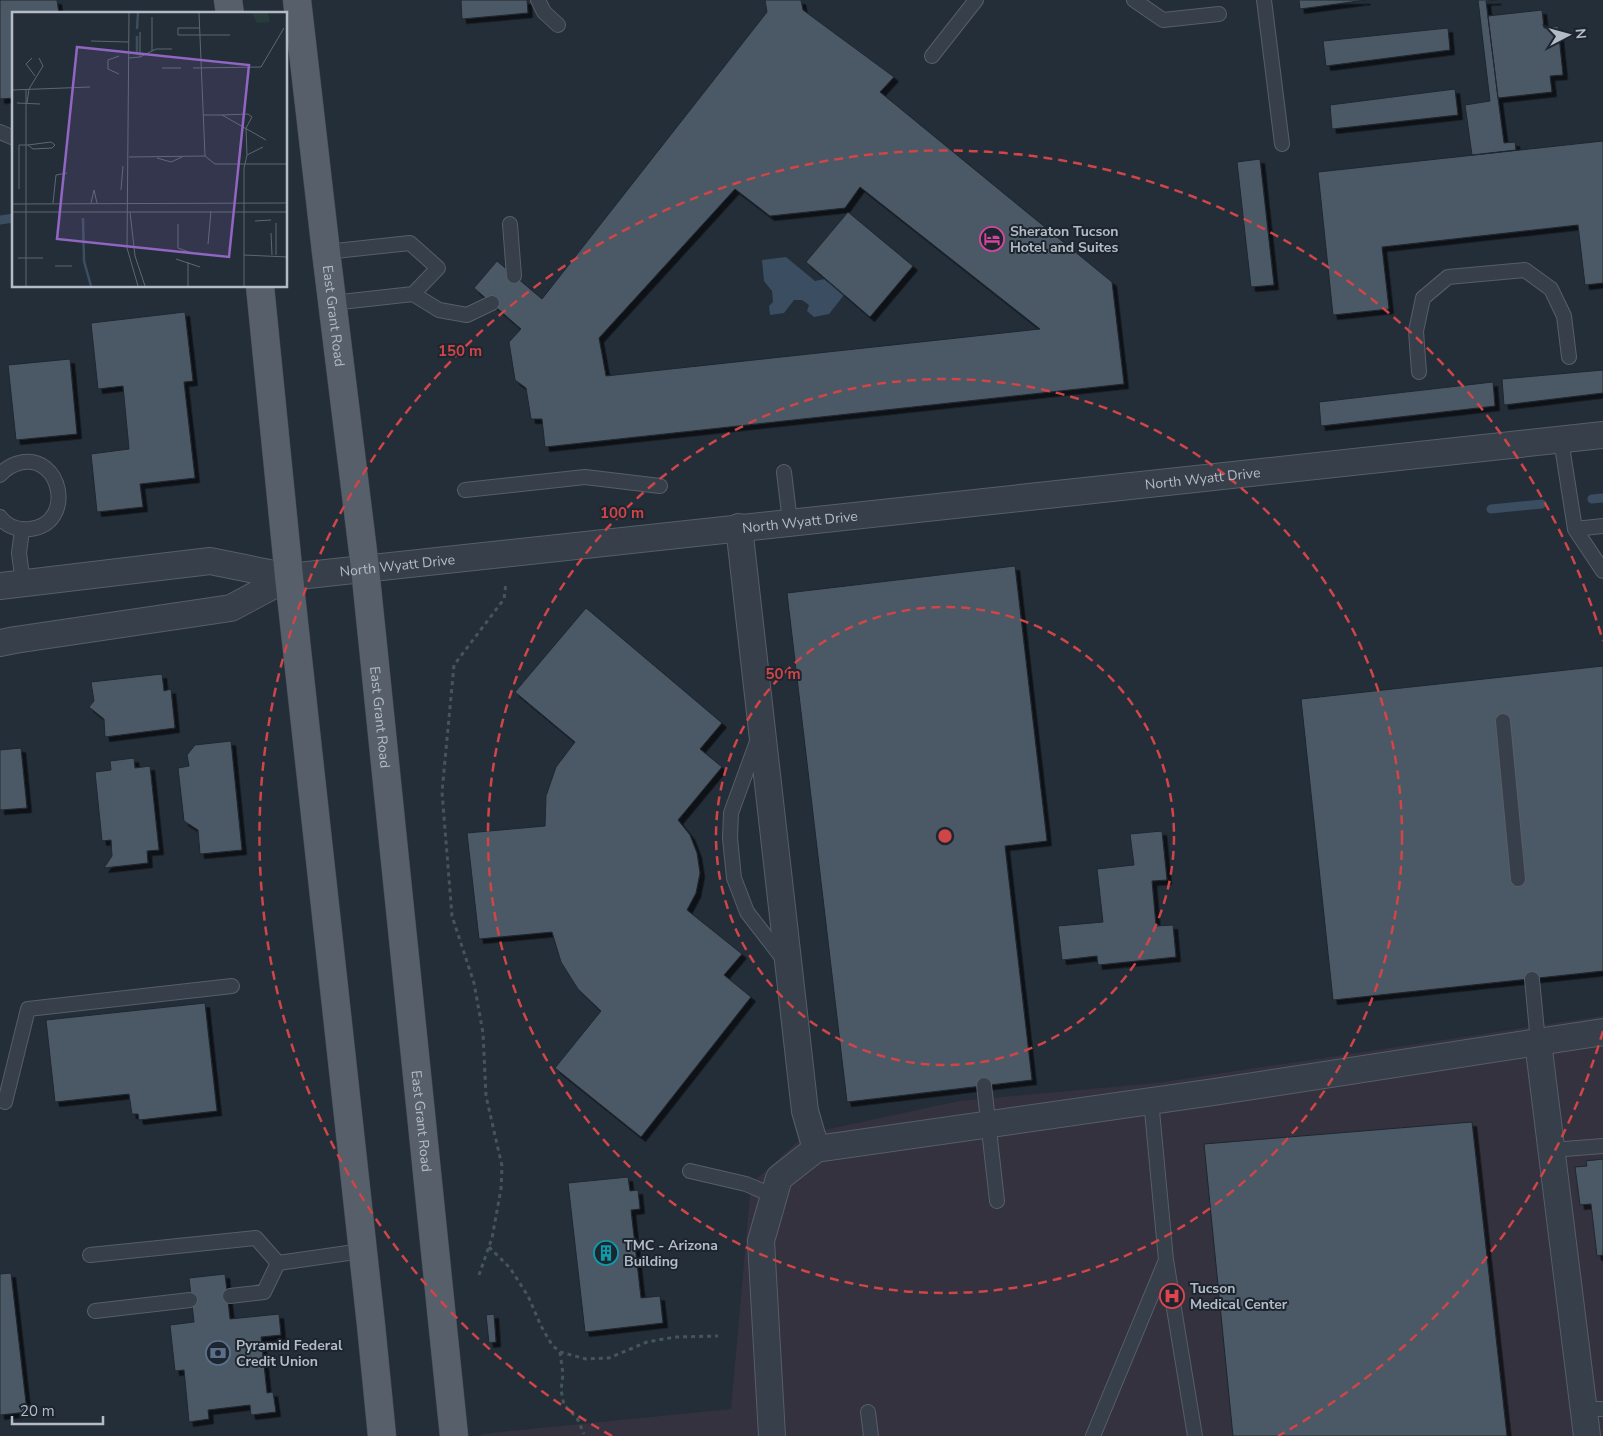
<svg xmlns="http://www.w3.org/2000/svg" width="1603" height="1436" viewBox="0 0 1603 1436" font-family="'Nunito Sans',sans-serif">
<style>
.medical{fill:#33323e}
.water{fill:#3a4d61}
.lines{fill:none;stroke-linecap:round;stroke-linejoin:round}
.stream{stroke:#3a4d61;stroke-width:9}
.building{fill:#4c5965;stroke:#1f2731;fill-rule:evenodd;filter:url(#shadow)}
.service-casing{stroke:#565e68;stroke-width:16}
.minor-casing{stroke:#565e68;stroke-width:28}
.primary-casing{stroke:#414953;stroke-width:29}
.path{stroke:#445658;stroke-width:3;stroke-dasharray:4 4;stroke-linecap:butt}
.service{stroke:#37404a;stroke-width:14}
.minor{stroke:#37404a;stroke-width:26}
.primary{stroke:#565f6a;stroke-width:28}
.ring{fill:none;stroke:#cf4548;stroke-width:2.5;stroke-dasharray:9 6}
.labels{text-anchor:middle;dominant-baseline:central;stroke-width:4;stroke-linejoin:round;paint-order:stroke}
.poi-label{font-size:14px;font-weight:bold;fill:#b3bbc6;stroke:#1d252f;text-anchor:start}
.street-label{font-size:14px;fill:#b3bbc6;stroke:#1d252f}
.inset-river{fill:none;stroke:#3a4d61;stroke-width:2.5}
.inset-road{fill:none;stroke:#5d6671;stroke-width:1}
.view{fill:#9165c2;fill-opacity:0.15;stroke:#9165c2;stroke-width:2.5}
.inset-edge{fill:none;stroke:#b3bbc6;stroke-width:2.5}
.centre{fill:#cf4548;stroke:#1d252f;stroke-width:2.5}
.ring-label{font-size:15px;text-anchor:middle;font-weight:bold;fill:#cf4548;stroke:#1d252f;stroke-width:4;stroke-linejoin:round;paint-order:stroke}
</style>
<defs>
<filter id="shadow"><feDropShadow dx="4.5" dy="4.5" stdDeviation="0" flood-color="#0009"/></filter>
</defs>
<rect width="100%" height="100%" fill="#242e39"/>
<path class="medical" d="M1603,1016v420h-1122v-2l250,-25 20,-225 55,-50 153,-33 197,-18z"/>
<path class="water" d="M786,257l29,24 10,-2 19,16 -15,19 -15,3 -7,-6 2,-6 -7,-5h-8l-10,13 -14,2 -1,-9 4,-4 -1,-11 -8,-10 -2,-21z"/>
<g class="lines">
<path class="stream" d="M0,220l14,-2
M1592,499l11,-1
M1491,509l51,-5"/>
</g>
<path class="building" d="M0,0h57l2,14h-45v84l-14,1z
M461,0h66l1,13 -66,6z
M765,0h36l2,10 91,67 -14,15 232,190 12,102 -579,63 -3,-28h-11l-5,-31 -11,-8 -6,-38 12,-13 -47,-41 23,-27 45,38 225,-287zM860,187l180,142 -434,47 -7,-38 136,-149 35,27 75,-8z
M1299,0h67l-66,9z
M1478,0h19l-11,1 12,97 6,45 11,-1 1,8 -44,5 -7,-50 25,-4z
M1542,10l2,18 14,-2 5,49 -13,1 2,16 -54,6 -10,-82z
M1448,28l2,22 -124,16 -3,-25z
M1455,89l3,26 -126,14 -2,-24z
M1603,141v142l-18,2 -7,-60 -196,22 7,62 -56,6 -15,-143z
M1260,159l14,126 -23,2 -14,-125z
M848,212l65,54 -43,51 -64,-55z
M185,312l8,69 -9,1 11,96 -55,6 3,23 -46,5 -6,-58 38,-5 -6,-63 -25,3 -7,-66z
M70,359l7,75 -61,6 -8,-75z
M1603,370v23l-99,12 -2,-26z
M1493,382l2,24 -174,20 -2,-24z
M1015,566l32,275 -42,5 27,234 -185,22 -60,-509z
M586,608l136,115 -22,26 22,18 -44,53 12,15 7,18 3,20 -4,20 -9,17 55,44 -18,21 27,22 -110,140 -86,-69 46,-57 -23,-22 -17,-27 -9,-30 -73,7 -12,-106 78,-7 1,-30 10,-29 19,-25 -60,-50z
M1603,666v305l-270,29 -32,-301z
M162,674l2,17 7,-2 4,39 -70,9 -1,-18 -15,-12 5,-6 -3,-19z
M231,741l11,109 -42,4 -2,-24 -14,-9 -6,-53 11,-2 -2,-11 8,-10z
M21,748l6,60 -27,2v-60z
M134,758l1,10 15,-2 9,84 -12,1 1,12 -44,5 8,-12 -1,-16 -9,1 -7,-69 16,-2 -1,-9z
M1162,831l5,49 -15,1 4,45 17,-1 3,32 -78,8 -1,-9 -35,4 -4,-34 45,-4 -6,-53 37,-4 -4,-31z
M205,1003l12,108 -78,9 -1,-6h-6l-3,-20 -74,8 -9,-82z
M1472,1122l35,314h-274l-29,-292z
M1603,1159v96l-6,1 -6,-52 -11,1 -5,-38 12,-1 -1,-5z
M628,1177l2,14 8,-1 2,19 -9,1 10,88 19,-2 3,27 -78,9 -17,-149z
M11,1273l16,139 -27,3v-141z
M225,1274l5,45 49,-5 2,21 -20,2 6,56 6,-1 3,20 -25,3 -1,-10 -42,5 1,9 -20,3 -5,-52 -9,1 -5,-46 24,-3 -5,-44z
M494,1314l2,28 -7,1 -3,-28z"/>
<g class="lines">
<defs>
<path id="service" d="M538,0l6,12 14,13
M1134,0l29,20 56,-6
M1264,0l18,144
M932,56l44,-56
M0,132l14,6
M510,224l4,52
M326,252l84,-9 28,25 -25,26 -81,9
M413,294l26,16 28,5 25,-12
M1419,372l-3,-41 7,-33 25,-21 77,-7 26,19 13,27 5,41
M1561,440l14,89 28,42
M784,472l6,50
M0,475c5,-6 12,-10 19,-12 43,-11 57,61 11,66 -12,1 -23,-2 -30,-12
M465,490l120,-13 75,9
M1575,529l28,-3
M22,530l-3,23 4,30
M1503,721l15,158
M758,739l-27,74 -1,25 4,40 13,34 37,48
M1532,979l6,63
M984,1085l13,116
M5,1102l23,-93 204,-23
M1552,1150l51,-4
M690,1171l56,13 28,12
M90,1255l166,-17 22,25 84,-12
M1166,1260l29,176
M230,1296l34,-4 14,-29
M95,1311l95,-11
M1583,1409h20
M868,1412l3,24
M1093,1436l73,-176 -15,-160"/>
<g id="minor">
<path d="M739,527l66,584 11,38"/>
<path id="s1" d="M0,586l210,-25 79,16 1314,-142"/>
<path d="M0,643l15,-3 216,-32 58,-31"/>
<path d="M1538,1042l49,394"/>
<path d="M772,1436l-11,-195 18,-63 37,-29 398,-57 389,-60"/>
</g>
<g id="primary">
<path d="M228,0l2,14"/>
<path id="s2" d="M297,0l29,252 39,316 89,868"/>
<path d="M260,286l29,291 82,748 11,111"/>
</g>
</defs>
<use href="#service" class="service-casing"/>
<use href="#minor" class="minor-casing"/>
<use href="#primary" class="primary-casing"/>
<path class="path" d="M489,1247l21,21 18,28 13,30 11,19 8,7 26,7 23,-1 38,-16 28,-5 43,-1
M479,1275l13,-37 9,-49 1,-23 -16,-70 -3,-63 -9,-50 -22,-67 -10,-124 12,-127 50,-66 2,-16
M560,1352l3,22 -2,16 3,15 13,13 7,16"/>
<use href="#service" class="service"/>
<use href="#minor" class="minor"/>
<use href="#primary" class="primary"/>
</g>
<g class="ring">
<circle cx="945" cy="836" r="229"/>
<circle cx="945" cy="836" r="457"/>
<path d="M1603 1031A686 686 0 0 1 1278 1436M612 1436A686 686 0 1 1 1603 641"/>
</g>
<defs>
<symbol id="hotel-ring" viewBox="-11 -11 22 22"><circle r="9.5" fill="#1d252f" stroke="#d1479c" stroke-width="1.5"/><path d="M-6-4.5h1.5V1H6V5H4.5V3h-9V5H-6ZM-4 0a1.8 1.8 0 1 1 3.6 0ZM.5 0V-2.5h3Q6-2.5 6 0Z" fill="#d1479c"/></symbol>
<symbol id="building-ring" viewBox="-11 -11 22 22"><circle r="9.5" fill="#1d252f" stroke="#0f9aa8" stroke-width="1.5"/><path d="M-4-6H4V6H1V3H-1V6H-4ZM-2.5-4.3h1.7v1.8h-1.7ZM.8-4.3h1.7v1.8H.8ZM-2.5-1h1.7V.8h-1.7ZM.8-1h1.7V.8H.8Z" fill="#0f9aa8"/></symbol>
<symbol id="hospital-ring" viewBox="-11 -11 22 22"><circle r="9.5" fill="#1d252f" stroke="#e0444e" stroke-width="1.5"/><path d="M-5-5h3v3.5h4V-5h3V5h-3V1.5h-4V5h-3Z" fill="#e0444e"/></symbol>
<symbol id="bank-ring" viewBox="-11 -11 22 22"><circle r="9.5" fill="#1d252f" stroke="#5c6f8a" stroke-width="1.5"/><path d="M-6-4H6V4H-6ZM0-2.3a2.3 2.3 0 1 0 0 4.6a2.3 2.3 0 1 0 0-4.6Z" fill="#5c6f8a"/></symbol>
</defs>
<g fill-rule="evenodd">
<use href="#hotel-ring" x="978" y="225" width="28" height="28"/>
<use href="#building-ring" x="592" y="1239" width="28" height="28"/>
<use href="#hospital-ring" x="1158" y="1282" width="28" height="28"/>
<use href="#bank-ring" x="204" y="1339" width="28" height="28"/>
</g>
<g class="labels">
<g class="poi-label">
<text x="1010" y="231">Sheraton Tucson<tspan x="1010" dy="16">Hotel and Suites</tspan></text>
<text x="624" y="1245">TMC - Arizona<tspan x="624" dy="16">Building</tspan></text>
<text x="1190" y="1288">Tucson<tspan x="1190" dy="16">Medical Center</tspan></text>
<text x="236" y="1345">Pyramid Federal<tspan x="236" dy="16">Credit Union</tspan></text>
</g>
<g class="street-label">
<text stroke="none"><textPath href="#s2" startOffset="318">East Grant Road</textPath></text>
<text stroke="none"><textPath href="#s1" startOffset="1211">North Wyatt Drive</textPath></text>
<text stroke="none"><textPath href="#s1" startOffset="806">North Wyatt Drive</textPath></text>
<text stroke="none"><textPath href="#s1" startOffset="401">North Wyatt Drive</textPath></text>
<text stroke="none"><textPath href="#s2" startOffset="722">East Grant Road</textPath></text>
<text stroke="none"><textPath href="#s2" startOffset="1128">East Grant Road</textPath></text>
</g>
</g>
<g transform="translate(12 12)">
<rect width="275" height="275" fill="#242e39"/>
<path d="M240,1h16l2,9 -13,1z" fill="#273b3b"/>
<path class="inset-river" d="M125,17l1,-16M125,43v-19M71,206l1,43 7,25"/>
<path class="inset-road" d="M117,1l-2,235 11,38M187,1l6,143 10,8h72M140,5v34M187,16h-21v7h52M128,20v25M79,29l38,1M20,46l-6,6 9,12M117,46l11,-1 16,-8h16M150,56h19M181,56l68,-1 23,-39M107,62l-11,-5v-9l11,-4M0,78l78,-3M5,91l23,1M15,91l2,-14 14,-23 -4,-8M191,103h19l44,25M210,103l26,-1 4,3 -6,11 1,27 -3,13v118M39,130l4,3 -3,3 -19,1 -5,-4zM235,143l16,-8M117,145l76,-1M145,146l14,4 11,-5M7,177v-44h9M109,178l2,-24M41,191l3,-28 11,-2M79,191l3,-13 3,13M0,192l275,-1M0,200h275M118,200l5,44 10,30M243,209l16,-1M166,212v24l11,4M259,221l1,22M196,232l3,-33M232,243l43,2M264,243v-32M6,246h25M164,247l24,8M176,250v24M43,254h17M14,274v-197"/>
<path class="view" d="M65,35l172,18 -20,192 -172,-18z"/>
<rect width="275" height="275" class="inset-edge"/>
</g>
<circle cx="945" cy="836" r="8" class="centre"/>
<g class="ring-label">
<text x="460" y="356">150 m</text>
<text x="622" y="518">100 m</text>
<text x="783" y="679">50 m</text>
</g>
<g transform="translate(1568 35) rotate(84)" stroke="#1d252f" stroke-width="4" paint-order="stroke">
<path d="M0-4L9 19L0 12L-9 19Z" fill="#b3bbc6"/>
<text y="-8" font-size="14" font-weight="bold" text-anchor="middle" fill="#b3bbc6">N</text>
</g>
<path d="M12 1416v8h91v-8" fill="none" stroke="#b3bbc6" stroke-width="2.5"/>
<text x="20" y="1416" font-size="15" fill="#b3bbc6" stroke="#1d252f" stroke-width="4" paint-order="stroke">20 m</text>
</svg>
